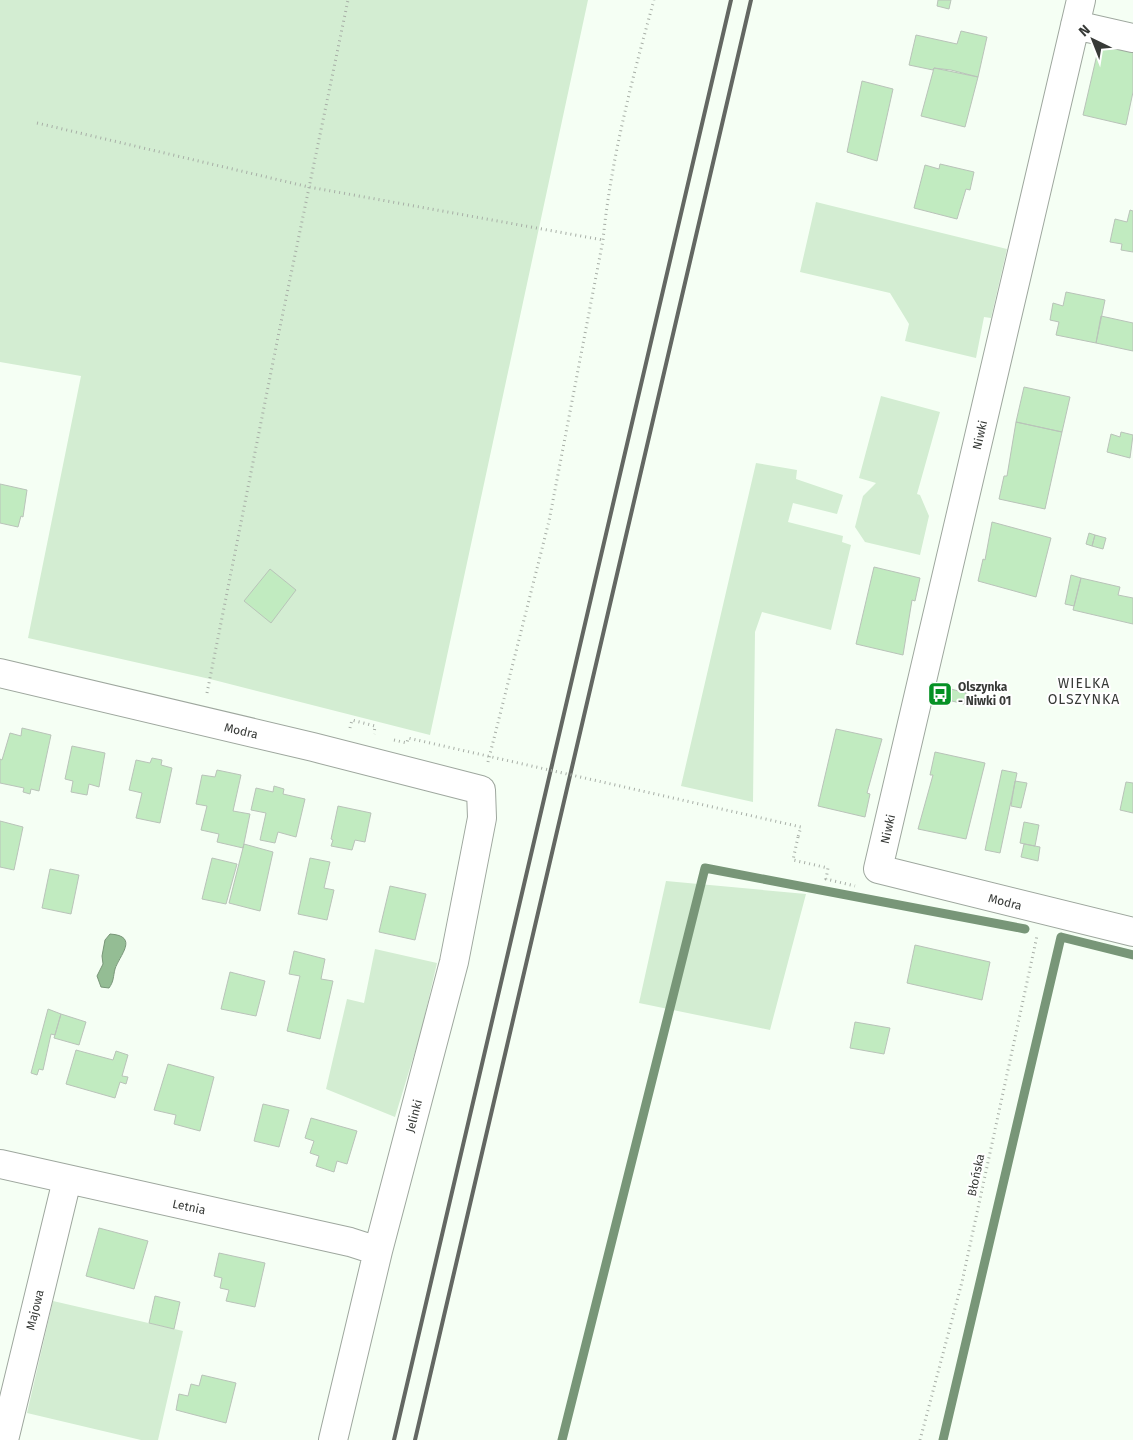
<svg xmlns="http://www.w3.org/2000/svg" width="1133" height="1440" viewBox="0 0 1133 1440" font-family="'Fira Sans',sans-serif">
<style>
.green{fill:#d3edd2}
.water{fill:#94bd94;stroke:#789678}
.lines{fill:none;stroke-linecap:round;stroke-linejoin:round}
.stream{stroke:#789678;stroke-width:9}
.building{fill:#c1ebc0;stroke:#b9c3b9}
.street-casing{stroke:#9ea79e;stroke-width:30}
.path{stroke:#a7aea6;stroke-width:3;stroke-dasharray:1 4;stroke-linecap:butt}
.street{stroke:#fff;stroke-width:28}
.rail{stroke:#636762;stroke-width:4}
.path-bridge{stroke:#a7aea6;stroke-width:3;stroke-dasharray:1 4;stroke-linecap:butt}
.labels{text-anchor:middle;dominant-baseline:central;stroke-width:4;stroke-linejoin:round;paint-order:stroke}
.street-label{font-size:12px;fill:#373a37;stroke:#fff}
.poi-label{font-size:12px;font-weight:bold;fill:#373a37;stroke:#fff;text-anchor:start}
.neighbourhood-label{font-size:14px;letter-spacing:1px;fill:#373a37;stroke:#fff}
</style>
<rect width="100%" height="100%" fill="#f5fff4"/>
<path class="green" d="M0,0h588l-158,735 -220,-56 -182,-41 53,-262 -81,-14z
M816,202l191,47 -16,69 -7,-1 -8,41 -71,-17 4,-17 -19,-31 -90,-21z
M881,396l59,16 -23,82 3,1 9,21 -9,39 -55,-13 -10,-15 8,-31 13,-13 -17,-5z
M756,463l41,7 -1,9 47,16 -6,19 -44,-11 -5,19 55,14 -1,6 9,3 -20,85 -69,-18 -7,20 -2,170 -72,-16z
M666,881l140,13 -36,136 -131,-27z
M375,949l62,14 -16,69 -26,85 -69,-28 21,-90 17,4z
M53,1301l130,30 -25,109h-17l-114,-27z"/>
<path class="water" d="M110,934c30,2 9,22 5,35 -2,8 -1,12 -6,19l-8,-1 -4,-11 6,-12 -1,-8 3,-16z"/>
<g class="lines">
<path class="stream" d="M562,1440l143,-572 320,61
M943,1440l118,-503 72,18"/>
</g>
<path class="building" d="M938,0h13l-2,9 -12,-3z
M961,31l26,6 -9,40 -27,-7 -17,-2 -1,2 -24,-5 7,-30 41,9z
M1107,45l26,6v41l-7,33 -43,-10 15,-65z
M934,68l44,9 -13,50 -44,-11z
M862,81l31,8 -16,72 -30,-9z
M940,164l34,8 -4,18 -4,-1 -9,30 -43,-11 11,-43 14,4z
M1130,210l3,1v41l-12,-2 1,-6 -12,-2 5,-23 12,3z
M1066,292l39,8 -9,43 -40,-8 3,-13 -9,-2 3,-17 10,3z
M1101,316l32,7v28l-37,-8z
M1024,387l46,10 -8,35 -46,-10z
M1016,422l46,10 -17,77 -46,-10 5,-23h3z
M1121,432l12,3 -3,23 -23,-6 4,-18 9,3z
M0,484l27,6 -4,27 -2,-1 -3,11 -18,-4z
M992,522l59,16 -15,59 -58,-16 5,-22 2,1z
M1089,533l6,2 -3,11 -6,-2z
M1095,535l11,3 -3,11 -11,-3z
M874,567l46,11 -5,23 -3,-1 -9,55 -47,-11z
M270,569l26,21 -25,33 -27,-22z
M1071,575l10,3 -7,28 -9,-2z
M1081,578l39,9 -2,8 15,3v26l-60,-14z
M951,689l15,4 -2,11 -16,-4z
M22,728l29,7 -12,56 -8,-2 -1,5 -7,-2 1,-4 -24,-5v-24l2,1 8,-27 11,3z
M836,729l46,10 -15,54 3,1 -5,23 -47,-11z
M72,746l33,7 -6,34 -10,-3 -2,11 -16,-3 2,-11 -8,-2z
M935,752l50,11 -19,76 -48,-10 15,-54h-3z
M152,758l10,2 -1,5 11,3 -12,55 -24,-5 6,-25 -13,-3 7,-30 14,3z
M217,770l24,5 -8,36 17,3 -7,34 -26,-6 2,-8 -18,-4 6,-24 -11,-2 6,-29 13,2z
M1002,770l15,3 -17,80 -15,-3z
M1015,781l12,2 -6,25 -10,-2z
M1126,782l7,1v30l-13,-3z
M274,786l10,3 -1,5 22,5 -9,38 -18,-5 -3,11 -15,-3 6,-27 -15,-3 5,-22 17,4z
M338,806l33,7 -6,29 -10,-2 -3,10 -21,-4 2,-6 -2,-1z
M0,821l23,6 -9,43 -14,-3z
M1024,822l15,3 -4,21 -15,-3z
M244,844l29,8 -13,59 -31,-8z
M1024,844l16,3 -2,14 -17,-4z
M212,858l25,6 -11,40 -24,-5z
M310,858l20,4 -6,26 10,2 -7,30 -29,-6z
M50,869l29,6 -8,39 -29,-6z
M390,886l36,8 -11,46 -36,-8z
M915,945l75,17 -8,38 -75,-17z
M294,951l31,8 -4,20 12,2 -13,58 -33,-8 13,-55 -11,-2z
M230,972l35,9 -9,35 -35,-7z
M48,1009l13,5 -6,21 -4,-1 -8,36 -4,-1 -2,6 -6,-2z
M61,1014l25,8 -7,23 -25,-7z
M855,1022l35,6 -6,26 -34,-6z
M76,1050l37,10 3,-9 12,4 -6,21 6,1 -2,7 -6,-2 -5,16 -49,-14z
M168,1064l46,13 -14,54 -26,-7 2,-9 -22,-5z
M263,1104l26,6 -10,37 -25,-6z
M311,1118l46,13 -10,33 -10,-3 -3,11 -18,-6 3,-10 -9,-3 4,-12 -9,-3z
M99,1228l49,13 -14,48 -48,-13z
M219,1253l46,10 -10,44 -29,-6 3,-11 -9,-2 2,-10 -8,-2z
M155,1296l25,6 -6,27 -25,-6z
M202,1375l34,8 -10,40 -50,-13 3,-16 9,2 3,-12 8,2z"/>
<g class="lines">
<defs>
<path id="street" d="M1081,0l-203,869 255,63
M1075,25l58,13
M0,673l313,74 168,43 1,28 -28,144 -76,289 -45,189
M0,1164l350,78 28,9
M4,1440l63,-260"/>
</defs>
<use href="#street" class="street-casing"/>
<path class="path" d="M37,123l272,64 294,53
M207,693l72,-361 69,-332
M350,728l2,-8 23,6 -1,8
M488,762l61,-241 54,-281c8,-81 29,-161 51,-240
M798,837l-5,23 35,8 -2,11 29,7
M920,1440l42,-158 75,-346"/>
<use href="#street" class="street"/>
<path class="rail" d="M394,1440l337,-1440
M415,1440l336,-1440"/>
<path class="path-bridge" d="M394,740l13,3 1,-5 393,89 -3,10"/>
</g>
<defs>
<symbol id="bus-square" viewBox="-11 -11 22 22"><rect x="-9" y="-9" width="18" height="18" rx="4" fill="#059124" stroke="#fff"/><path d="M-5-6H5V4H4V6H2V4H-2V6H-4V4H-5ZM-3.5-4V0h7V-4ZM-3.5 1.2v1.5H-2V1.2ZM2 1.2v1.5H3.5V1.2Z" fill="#fff"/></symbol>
</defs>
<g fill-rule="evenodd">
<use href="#bus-square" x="926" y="680" width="28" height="28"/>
</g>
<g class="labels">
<g class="street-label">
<text transform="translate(980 435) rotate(-77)">Niwki</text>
<text transform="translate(241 731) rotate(13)">Modra</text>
<text transform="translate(888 829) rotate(-77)">Niwki</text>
<text transform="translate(1005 902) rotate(14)">Modra</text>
<text transform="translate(414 1116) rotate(-75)">Jelinki</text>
<text transform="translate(976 1175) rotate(-78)">Błońska</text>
<text transform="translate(189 1207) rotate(12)">Letnia</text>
<text transform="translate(35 1310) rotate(-76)">Majowa</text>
</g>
<g class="poi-label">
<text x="958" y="687">Olszynka<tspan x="958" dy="14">- Niwki 01</tspan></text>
</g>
<g class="neighbourhood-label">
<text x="1084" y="683">WIELKA<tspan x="1084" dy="16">OLSZYNKA</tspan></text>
</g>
</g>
<g transform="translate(1093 40) rotate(317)" stroke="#ffffff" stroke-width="4" paint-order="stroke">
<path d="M0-4L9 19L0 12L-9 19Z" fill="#373a37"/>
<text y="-8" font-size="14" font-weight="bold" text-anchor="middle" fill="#373a37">N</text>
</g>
</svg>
